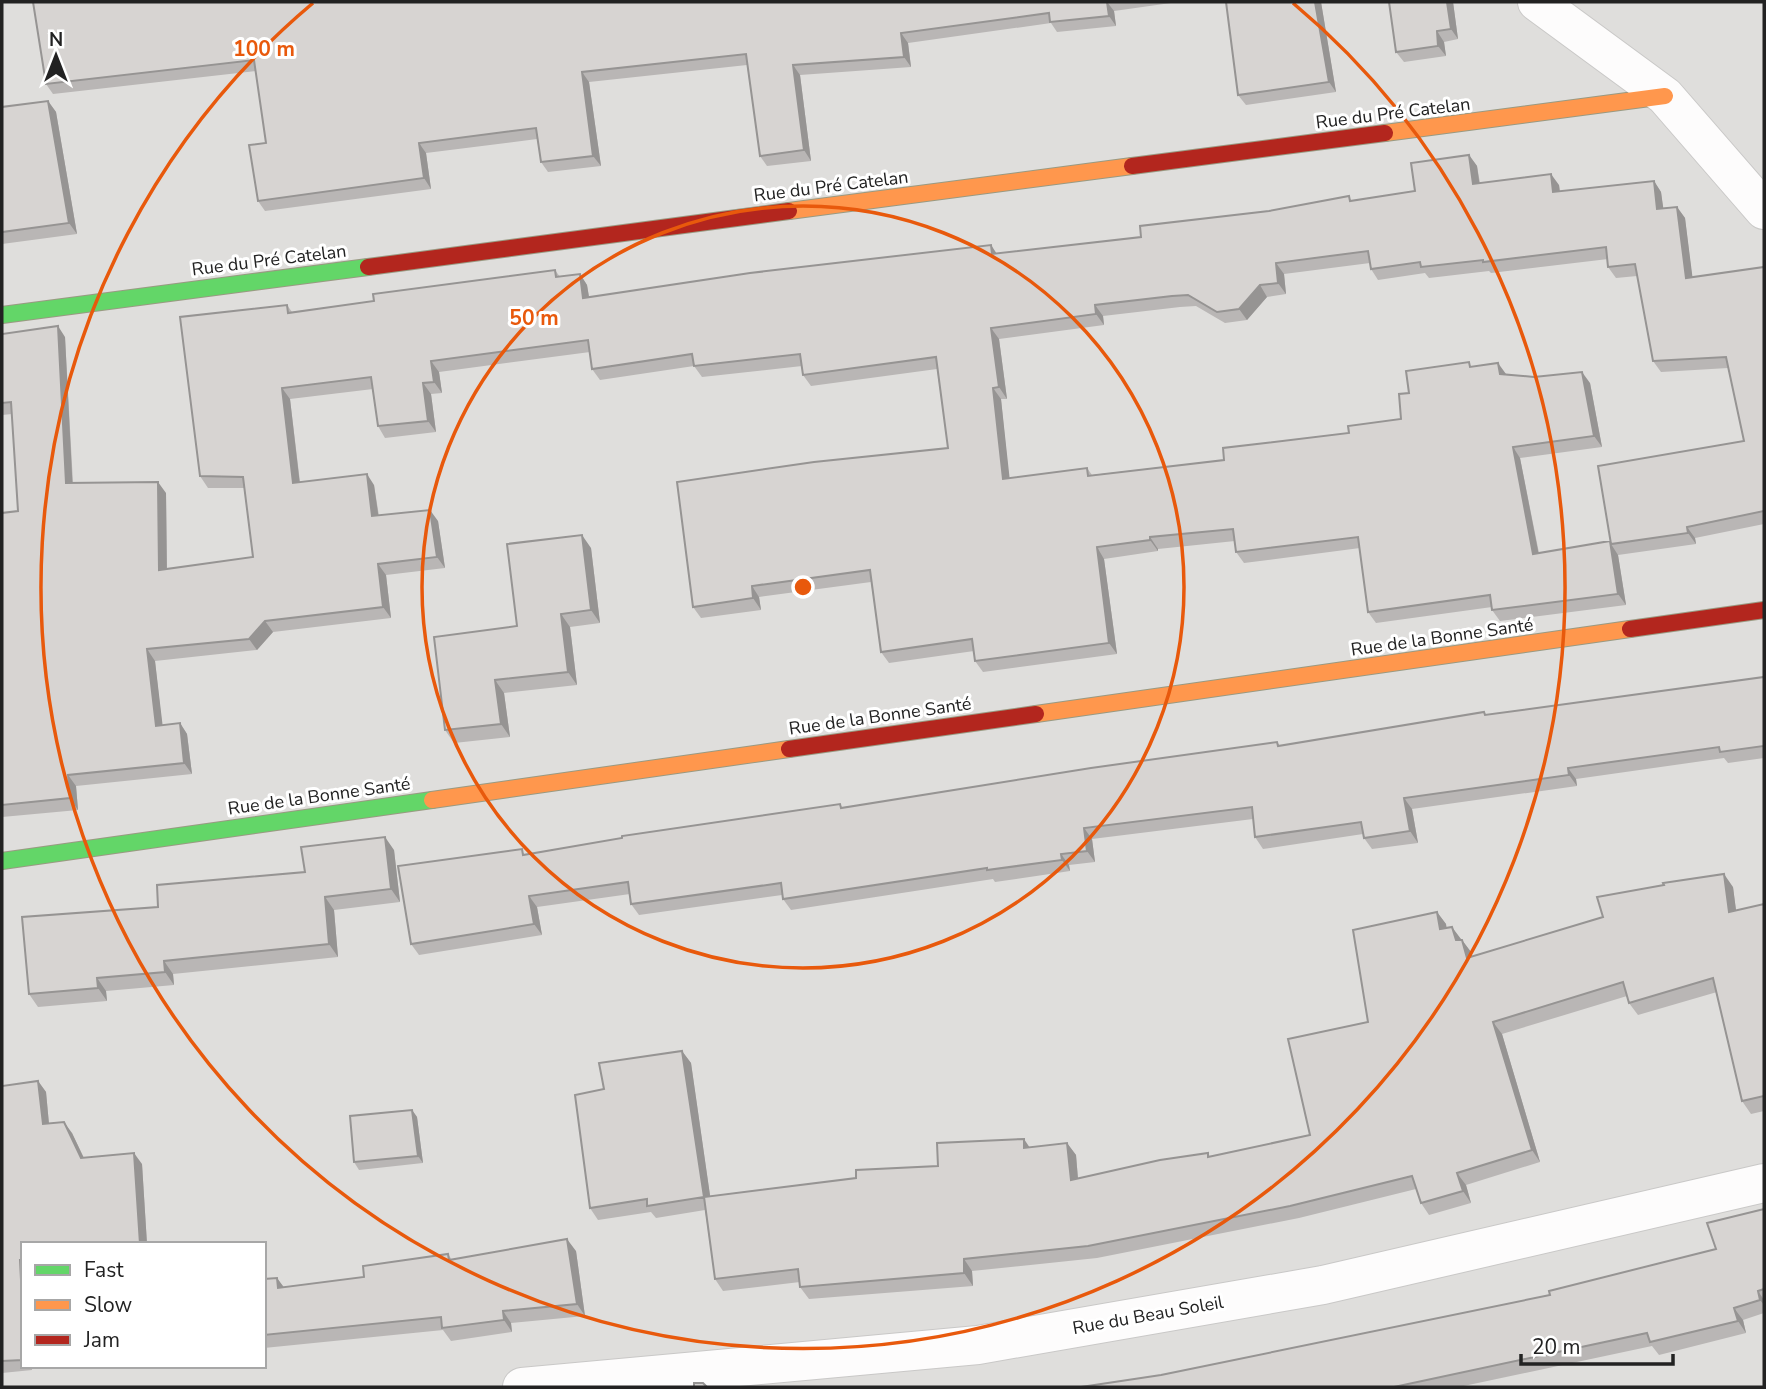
<svg xmlns="http://www.w3.org/2000/svg" width="1766" height="1389" viewBox="0 0 1766 1389" font-family="'Nunito Sans',sans-serif">
<style>
.residential{fill:#dfdedc;fill-rule:evenodd}
.lines{fill:none;stroke-linecap:round;stroke-linejoin:round}
.street-casing{stroke:#c9c8c7;stroke-width:40}
.fast-casing{stroke:#999a82;stroke-width:18}
.slow-casing{stroke:#999a82;stroke-width:18}
.jam-casing{stroke:#999a82;stroke-width:18}
.street{stroke:#fdfcfc;stroke-width:38}
.fast{stroke:#63d668;stroke-width:16}
.slow{stroke:#ff974d;stroke-width:16}
.jam{stroke:#b3261e;stroke-width:16}
.wall{fill:#b9b6b5;fill-rule:evenodd}
.shaded-wall{fill:#969493}
.building{fill:#d7d4d2;stroke:#969493;stroke-width:2}
.ring{fill:none;stroke:#e8590c;stroke-width:3.5}
.labels{text-anchor:middle;dominant-baseline:central;stroke-width:6;stroke-linejoin:round;paint-order:stroke}
.street-label{font-size:18px;fill:#222;stroke:#fff}
.centre{fill:#e8590c;stroke:#fff;stroke-width:3.5}
.ring-label{font-size:21px;text-anchor:middle;font-weight:bold;fill:#e8590c;stroke:#fff;stroke-width:6;stroke-linejoin:round;paint-order:stroke}
</style>
<rect width="100%" height="100%" fill="#f0eeeb"/>
<path class="residential" d="M2,2h1762v1385h-1762zM23,1244h241v122h-241z"/>
<g class="lines">
<defs>
<path id="street" d="M1537,2l128,94 99,114
M522,1387l456,-42 345,-60 441,-102"/>
<path id="fast" d="M2,315l366,-48
M2,861l430,-61"/>
<path id="slow" d="M1385,133l280,-37
M789,211l343,-45
M1036,714l594,-85
M432,800l357,-51"/>
<path id="jam" d="M1132,166l253,-33
M368,267l421,-56
M1630,629l134,-19
M789,749l247,-35"/>
</defs>
<use href="#street" class="street-casing"/>
<use href="#fast" class="fast-casing"/>
<use href="#slow" class="slow-casing"/>
<use href="#jam" class="jam-casing"/>
<use href="#street" class="street"/>
<use href="#fast" class="fast"/>
<use href="#slow" class="slow"/>
<use href="#jam" class="jam"/>
</g>
<path class="wall" d="M33,2h1145l-64,9 2,15 -59,6 -6,-9 -143,20 3,24 -111,8 11,86 -44,5 -7,-10 -13,-91 -158,17 12,84 -53,6 -7,-10 -4,-23 -111,14 5,36 -166,22 -7,-10 8,-58 -10,-72 -203,23 -7,-10z
M1226,2h95l15,90 -90,13 -8,-10z
M1453,2l5,37 -14,3 2,14 -42,6 -8,-10z
M48,101l8,11 21,122 -75,10v-137z
M1469,155l8,11 3,17 79,2 1,6 94,-10 7,11 2,16 14,-1 8,11 7,59 72,-10v257l-69,14 1,6 -78,11 8,50 -126,16 -8,-11v-3l-116,16 -8,-11 -8,-64 -116,15 -8,-11 -1,-11 -77,8v2l-54,8 13,95 -134,18 -8,-11 -1,-10 -85,12 -8,-11 -10,-70 -112,15 2,13 -60,8 -8,-11 255,-159 -11,-79 -126,17 -8,-11 -1,-9 -100,11 -8,-11 -94,14 -8,-11 -2,-17 -151,20 3,21 -11,1 5,38 -51,6 -7,-12 -5,-37 -83,10 10,83 74,3 5,31 59,5 7,47 -59,7 5,43 -118,14 -16,18 -102,11 7,64 18,-2 7,11 5,40 -116,12 2,24 -76,7v-304l16,-2 -6,-97 -10,1v-81l63,3 8,146 93,10 1,76 86,-12 -8,-69h-37l-8,-12 87,-171 5,7 82,-11 181,-31 5,7 20,-3 7,11 2,12 402,-52 6,9 144,-17 274,-46zM1608,259v8l8,11 21,-2 16,85 8,11 67,-4 16,73 -134,100 -71,12 -19,-95 82,-11 -12,-64 -84,-8 -34,-8 -63,26 -8,26 -52,14 -125,27 -132,15 -5,-7 -78,11 -8,-80h6l-8,-60 105,-14 -1,-9 77,-9 16,-1 29,17 22,-3 20,-23 19,-3 -2,-20 86,-11 1,6 7,11 47,-7 4,5 60,-7 2,2z
M591,548l9,75 -30,4 7,58 -73,8 6,44 -56,6 -9,-13 72,-104z
M1764,677v81l-36,5 -4,-5 -148,21 1,7 -165,23 6,34 -46,6 -8,-11 -1,-4 -100,15 -8,-12 -2,-18 -161,20 3,23 -26,3 1,6 -75,11 -2,-3 -202,31 -8,-11 -1,-4 -143,20 -8,-11 -1,-10 -93,13 5,28 -123,20 -8,-11 115,-89 751,-113 3,4 204,-34 2,3z
M394,850l6,52 -66,8 4,47 -165,17 1,11 -68,6 1,10 -69,6 -9,-13 129,-87z
M1733,887l3,24 28,-7v207l-13,3 -9,-13 -25,-109 -79,23 -9,-12 -2,-7 -125,38 38,128 -74,23 5,18 -42,12 -8,-12 -5,-14 -117,29 -202,40 -125,13 1,15 -164,13 -9,-12v-5l-77,9 -8,-12 -10,-69 -49,8 -5,-6 -53,8 -8,-12 14,-119 78,-38 9,12 19,133 146,-18 82,-12 92,-19 37,-4 9,12 2,23 130,-25 2,4 100,-22 58,-113 69,-110 9,12v4l16,12 9,12 1,5z
M38,1081l8,11 3,32 23,9 12,25 58,6 5,80h-124v122h9v4l-30,3v-287z
M412,1110l5,7 6,46 -64,7 -5,-8z
M1764,1209v104l-21,7 3,13 -87,22 -7,-9 -193,41h-378l80,-12 389,-80 166,-46z
M576,1251l9,65 -74,7 1,9 -61,9 -8,-11 -179,18v-69l13,-1 6,9 81,-10 84,-23 4,6z"/>
<path class="shaded-wall" d="M1107,2l7,9 2,15 -7,-10z
M1315,2h6l15,90 -7,-10z
M1447,2h6l5,37 -7,-10z
M1437,31l7,11 2,14 -8,-10z
M901,33l7,10 3,24 -7,-10z
M793,65l7,10 11,86 -7,-11z
M582,72l7,10 12,84 -8,-10z
M48,101l8,11 21,122 -8,-11z
M419,143l7,10 5,36 -7,-11z
M1469,155l8,11 4,29 -8,-11z
M1551,174l8,11 2,18 -8,-11z
M1654,181l7,11 4,28 -8,-11z
M1677,207l8,11 9,71 -8,-11z
M991,245l7,11 -6,-2z
M1276,263l8,11 2,20 -8,-11z
M580,274l7,11 4,24 -8,-11z
M1260,285l7,12 -20,23 -8,-11z
M1095,305l8,11 1,9 -8,-11z
M58,326l7,11 8,157 -7,-11z
M991,328l8,11 8,60 -8,-12z
M431,361l8,11 3,21 -8,-11z
M1498,363l8,11 2,11 -8,-11z
M1582,372l8,11 12,64 -8,-11z
M423,383l8,11 5,38 -8,-11z
M282,388l8,11 11,95 -8,-11z
M993,388l8,11 10,92 -8,-12z
M1513,447l7,11 21,108 -8,-12z
M367,474l7,11 6,42 -8,-11z
M158,482l8,11 1,88 -8,-11z
M430,510l8,11 7,47 -8,-11z
M1687,527l8,11 1,6 -8,-11z
M582,535l9,13 9,75 -9,-13z
M1150,537l8,12v2l-8,-11z
M1611,544l7,11 8,50 -8,-11z
M1097,547l7,12 13,95 -8,-11z
M378,564l8,11 5,43 -8,-11z
M752,586l7,11 2,13 -8,-12z
M561,614l9,13 7,58 -9,-13z
M265,621l8,11 -16,18 -8,-11z
M147,649l8,12 9,76 -8,-11z
M495,680l9,13 6,44 -9,-13z
M180,723l7,11 5,40 -8,-11z
M1568,768l8,11 1,7 -8,-11z
M68,775l8,11 2,24 -8,-12z
M1404,798l8,11 6,34 -8,-12z
M1084,828l8,11 3,23 -8,-11z
M385,837l9,13 6,52 -9,-13z
M1061,854l8,11 1,6 -8,-11z
M1724,874l9,13 5,38 -9,-13z
M529,896l8,11 5,28 -8,-11z
M325,897l9,13 4,47 -9,-13z
M1437,912l9,12 3,17 -9,-12z
M1452,927l9,12 4,14 -9,-13z
M1462,940l9,12 4,18 -8,-12z
M164,961l9,13 1,11 -9,-13z
M97,978l9,13 1,10 -9,-13z
M1493,1022l9,12 38,128 -8,-12z
M682,1051l9,12 21,146 -8,-12z
M38,1081l8,11 4,43 -7,-11z
M412,1110l5,7 6,46 -5,-7z
M64,1122l8,11 17,36 -8,-11z
M1024,1139l8,12 -8,-3z
M1067,1143l9,12 3,37 -8,-12z
M134,1153l8,11 5,80h-7z
M1457,1173l9,12 5,18 -8,-12z
M567,1239l9,12 9,65 -8,-12z
M964,1259l8,12 1,15 -9,-13z
M20,1260l3,4v56z
M277,1278l9,12 -8,-2z
M1758,1291l6,9v5l-4,-5z
M1734,1308l9,12 3,13 -8,-12z
M503,1311l8,12 1,9 -8,-12z"/>
<path class="building" d="M33,2h1074l2,14 -59,6 -1,-9 -148,20 3,24 -111,8 11,85 -44,6 -14,-102 -164,18 11,84 -52,6 -5,-34 -117,15 5,35 -166,23 -9,-56 17,-2 -12,-83 -208,24z
M1226,2h89l14,80 -91,13z
M1389,2h58l4,27 -14,2 1,15 -42,6z
M48,101l21,122 -67,9v-125z
M1469,155l4,29 78,-10 2,18 101,-11 3,28 20,-2 9,71 78,-11v244l-77,16 1,6 -77,11 -13,-78 146,-25 -18,-84 -73,4 -18,-97 -27,3 -2,-20 -123,15v-2l-62,7 -1,-5 -49,7 -3,-18 -92,12 2,20 -18,2 -21,24 -22,3 -29,-17 -16,1 -77,9 1,9 -105,14 8,59 -6,1 10,91 84,-11 1,8 136,-16 -1,-12 126,-15 -1,-7 53,-7 -2,-25 10,-1 -3,-22 63,-9 1,5 28,-4 2,11 34,3 48,-5 12,64 -81,11 20,107 77,-13 8,53 -126,16 -2,-15 -122,17 -10,-75 -122,15 -3,-23 -83,8v3l-53,7 12,96 -134,18 -3,-22 -91,13 -11,-82 -118,16 1,12 -60,9 -16,-125 137,-20 134,-14 -12,-91 -133,18 -3,-21 -106,12 -2,-12 -100,15 -4,-29 -157,21 3,21 -11,1 5,38 -50,5 -7,-49 -89,11 11,95 74,-9 5,42 58,-6 7,47 -59,7 5,43 -118,14 -16,18 -102,10 9,77 24,-3 4,40 -116,12 2,23 -68,7v-292l16,-2 -7,-109 -9,1v-69l56,-8 8,157 92,-1 1,88 94,-13 -10,-80 -43,-1 -20,-159 107,-12 1,8 86,-12 -1,-7 182,-24 1,7 24,-3 3,24 167,-25 241,-28 1,9 149,-17 -1,-11 129,-15 80,-15 1,5 65,-10 -4,-28z
M582,535l9,75 -30,4 7,58 -73,8 6,44 -56,6 -11,-93 83,-11 -10,-82z
M1764,677v69l-44,6 -1,-5 -151,21 1,7 -165,23 6,33 -46,7 -3,-16 -106,15 -3,-30 -168,21 3,23 -26,3 1,6 -75,10v-2l-204,31 -2,-16 -150,21 -3,-22 -99,14 5,28 -123,20 -13,-78 124,-17 1,6 99,-17v-2l218,-32 1,4 250,-40 186,-26 1,4 206,-34 1,3z
M385,837l6,52 -66,8 4,47 -165,17 1,11 -68,6 1,10 -69,6 -7,-77 136,-10 -1,-22 148,-13 -4,-25z
M1724,874l5,38 35,-8v192l-22,5 -29,-123 -84,25 -6,-21 -130,40 39,128 -75,23 6,18 -42,12 -9,-27 -122,30 -202,40 -124,13v14l-164,14 -2,-18 -83,10 -11,-82 152,-19v-8l82,-4 -1,-23 87,-4v9l43,-5 4,37 89,-20 48,-7v4l102,-22 -22,-96 80,-17 -15,-92 84,-18 3,17 12,-2 4,13h6l5,18 136,-41 -6,-20 67,-12 -1,-2z
M682,1051l22,146 -57,9v-7l-57,9 -15,-113 29,-6 -5,-26z
M38,1081l5,43 21,-2 17,36 53,-5 6,91h-117v16h-3l3,60v40l-21,1v-275z
M412,1110l6,46 -64,6 -4,-46z
M1764,1209v80l-6,2 2,9 -26,8 4,13 -88,21 -3,-9 -253,54h-313l80,-12 389,-80 -1,-4 167,-42 -9,-26z
M567,1239l10,65 -74,7 1,9 -62,8 -1,-11 -177,18v-56l13,-1 1,10 86,-11 -1,-11 85,-12 1,6z
M694,1383h9l4,4h-13z"/>
<g class="ring">
<circle cx="803" cy="587" r="381"/>
<path d="M1293 3A762 762 0 1 1 313 3"/>
</g>
<g class="labels">
<g class="street-label">
<text transform="translate(1393 113) rotate(-7)">Rue du Pré Catelan</text>
<text transform="translate(831 186) rotate(-7)">Rue du Pré Catelan</text>
<text transform="translate(269 260) rotate(-7)">Rue du Pré Catelan</text>
<text transform="translate(1442 637) rotate(-8)">Rue de la Bonne Santé</text>
<text transform="translate(880 716) rotate(-8)">Rue de la Bonne Santé</text>
<text transform="translate(319 796) rotate(-8)">Rue de la Bonne Santé</text>
<text transform="translate(1148 1315) rotate(-10)">Rue du Beau Soleil</text>
</g>
</g>
<circle cx="803" cy="587" r="10" class="centre"/>
<g class="ring-label">
<text x="264" y="56">100 m</text>
<text x="534" y="325">50 m</text>
</g>
<rect width="1766" height="1389" fill="none" stroke="#222222" stroke-width="7"/>
<rect x="21" y="1242" width="245" height="126" fill="#ffffff" stroke="#a7a7a7" stroke-width="2"/>
<rect x="35" y="1265" width="35" height="10" fill="#63d668" stroke="#a7a7a7" stroke-width="2"/>
<text x="84" y="1277" font-size="21" fill="#222222">Fast</text>
<rect x="35" y="1300" width="35" height="10" fill="#ff974d" stroke="#a7a7a7" stroke-width="2"/>
<text x="84" y="1312" font-size="21" fill="#222222">Slow</text>
<rect x="35" y="1335" width="35" height="10" fill="#b3261e" stroke="#a7a7a7" stroke-width="2"/>
<text x="84" y="1347" font-size="21" fill="#222222">Jam</text>
<g transform="translate(56 56)" stroke="#ffffff" stroke-width="5" paint-order="stroke">
<path d="M0-5L12 26L0 18L-12 26Z" fill="#222222"/>
<text y="-10" font-size="19" font-weight="bold" text-anchor="middle" fill="#222222">N</text>
</g>
<path d="M1521 1354v10h152v-10" fill="none" stroke="#222222" stroke-width="3.5"/>
<text x="1532" y="1354" font-size="21" fill="#222222" stroke="#ffffff" stroke-width="5" paint-order="stroke">20 m</text>
</svg>
